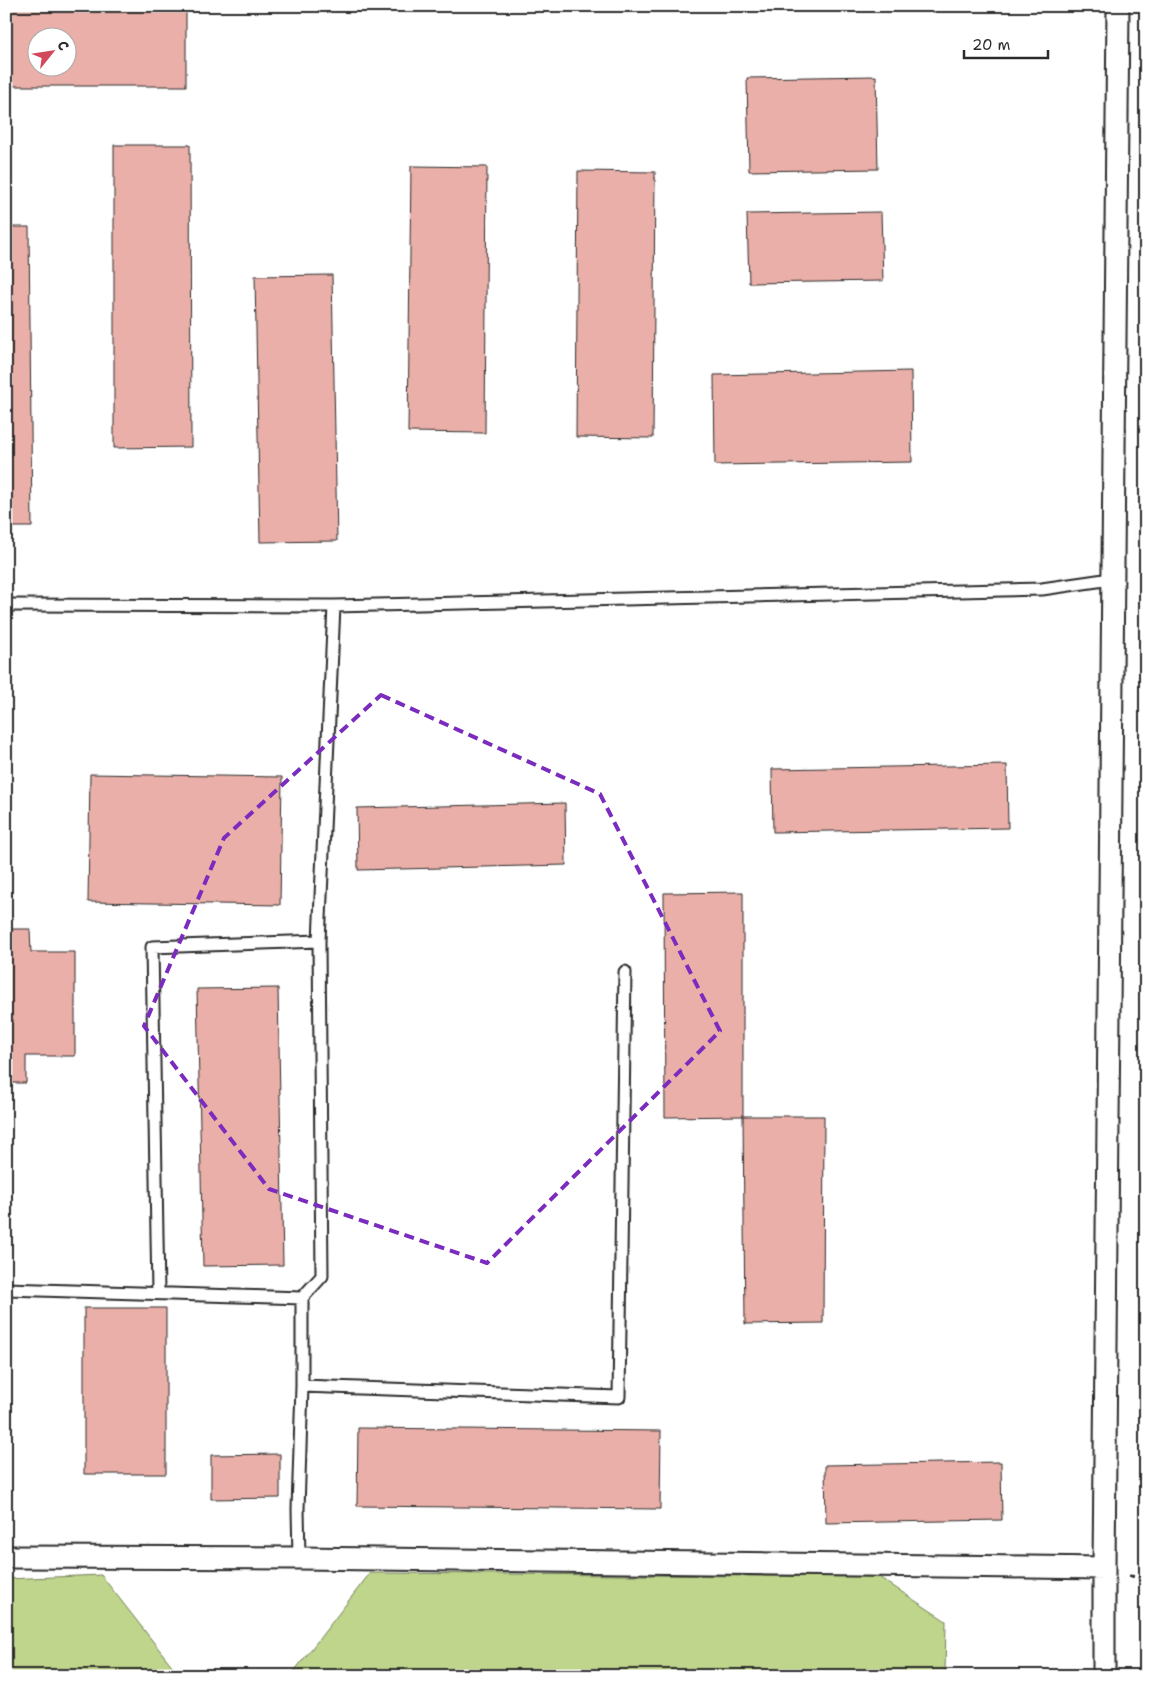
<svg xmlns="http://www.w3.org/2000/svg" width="1152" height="1682" viewBox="0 0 1152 1682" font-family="'Shantell Sans',sans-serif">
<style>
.green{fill:#bed58b;stroke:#74805b}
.building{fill:#eaafa8;stroke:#2b2b2b;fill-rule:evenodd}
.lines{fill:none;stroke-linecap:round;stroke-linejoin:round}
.lane-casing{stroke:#2b2b2b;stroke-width:15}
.street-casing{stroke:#2b2b2b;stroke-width:25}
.path{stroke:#2b2b2b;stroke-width:3;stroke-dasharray:5 4;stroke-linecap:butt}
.lane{stroke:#fff;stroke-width:11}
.street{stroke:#fff;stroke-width:21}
.marked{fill:none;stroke:#7b2cbf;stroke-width:4;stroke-dasharray:10 6;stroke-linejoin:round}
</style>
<rect width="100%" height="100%" fill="#fff"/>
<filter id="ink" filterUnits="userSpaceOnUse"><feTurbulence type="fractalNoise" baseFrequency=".02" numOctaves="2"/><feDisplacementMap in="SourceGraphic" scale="10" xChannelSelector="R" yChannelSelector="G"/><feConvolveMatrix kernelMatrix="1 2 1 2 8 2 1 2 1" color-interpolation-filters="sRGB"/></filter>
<g filter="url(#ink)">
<path class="green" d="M370,1573l509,4 67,44 -1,55h-656l3,-2z
M101,1575l79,101h-174v-97z"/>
<path class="building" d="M6,8h180v78h-180zM38,38h30v30h-30z
M876,76l2,93 -129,2 -2,-93z
M114,145h76l1,302 -77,1z
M411,166l76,1 -2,266 -77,-1z
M578,171l77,1 -2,266 -77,-1z
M881,212l2,69 -134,2 -2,-69z
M6,227h23l3,300h-26z
M332,275l5,266 -77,1 -5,-266z
M911,371l1,91 -197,3 -1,-90z
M1007,765l1,63 -235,4 -1,-63z
M90,774l192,3 -2,128 -192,-3z
M565,803l1,62 -208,5 -1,-62z
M743,892v224l-78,1 -1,-224z
M6,929h24l1,23h44v104h-49v27h-20z
M278,988l5,277 -80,1 -6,-277z
M743,1116h81l-1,207 -78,1z
M84,1308h82v166h-82z
M358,1428l303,3 -1,78 -303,-3z
M280,1454v44l-69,1v-44z
M1001,1462l1,58 -176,3 -1,-58z"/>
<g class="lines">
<defs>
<path id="lane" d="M6,605l328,1 708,-17 69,-10
M319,941l15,-335
M6,1289l296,9v88l317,11 6,-425
M158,1293l-6,-346 167,-6 3,335 -20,22
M299,1558l-1,-49 4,-123"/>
<path id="street" d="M6,1557l293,1 805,10 14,-1562
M1104,1676v-108"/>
</defs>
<use href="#lane" class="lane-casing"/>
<use href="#street" class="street-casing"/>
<path class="path" d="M1129,1576l17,2"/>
<use href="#lane" class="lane"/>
<use href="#street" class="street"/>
</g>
</g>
<path class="marked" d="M381,695l219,99 120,237 -233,232 -218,-74 -125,-163 80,-188z"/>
<rect width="1152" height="1682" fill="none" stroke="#fff" stroke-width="25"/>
<rect x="12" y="12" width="1127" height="1657" fill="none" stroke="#2b2b2b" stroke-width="2" filter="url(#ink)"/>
<g transform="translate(52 52) rotate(60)"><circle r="24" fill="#ffffff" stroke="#aaaaaa"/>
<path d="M0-4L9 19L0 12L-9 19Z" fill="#d1495b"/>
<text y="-8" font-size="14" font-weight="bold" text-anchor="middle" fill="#2b2b2b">С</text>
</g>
<path d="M964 50v8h84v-8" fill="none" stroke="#2b2b2b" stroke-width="2.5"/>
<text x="972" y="50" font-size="15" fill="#2b2b2b" stroke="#ffffff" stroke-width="4" paint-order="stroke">20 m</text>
</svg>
